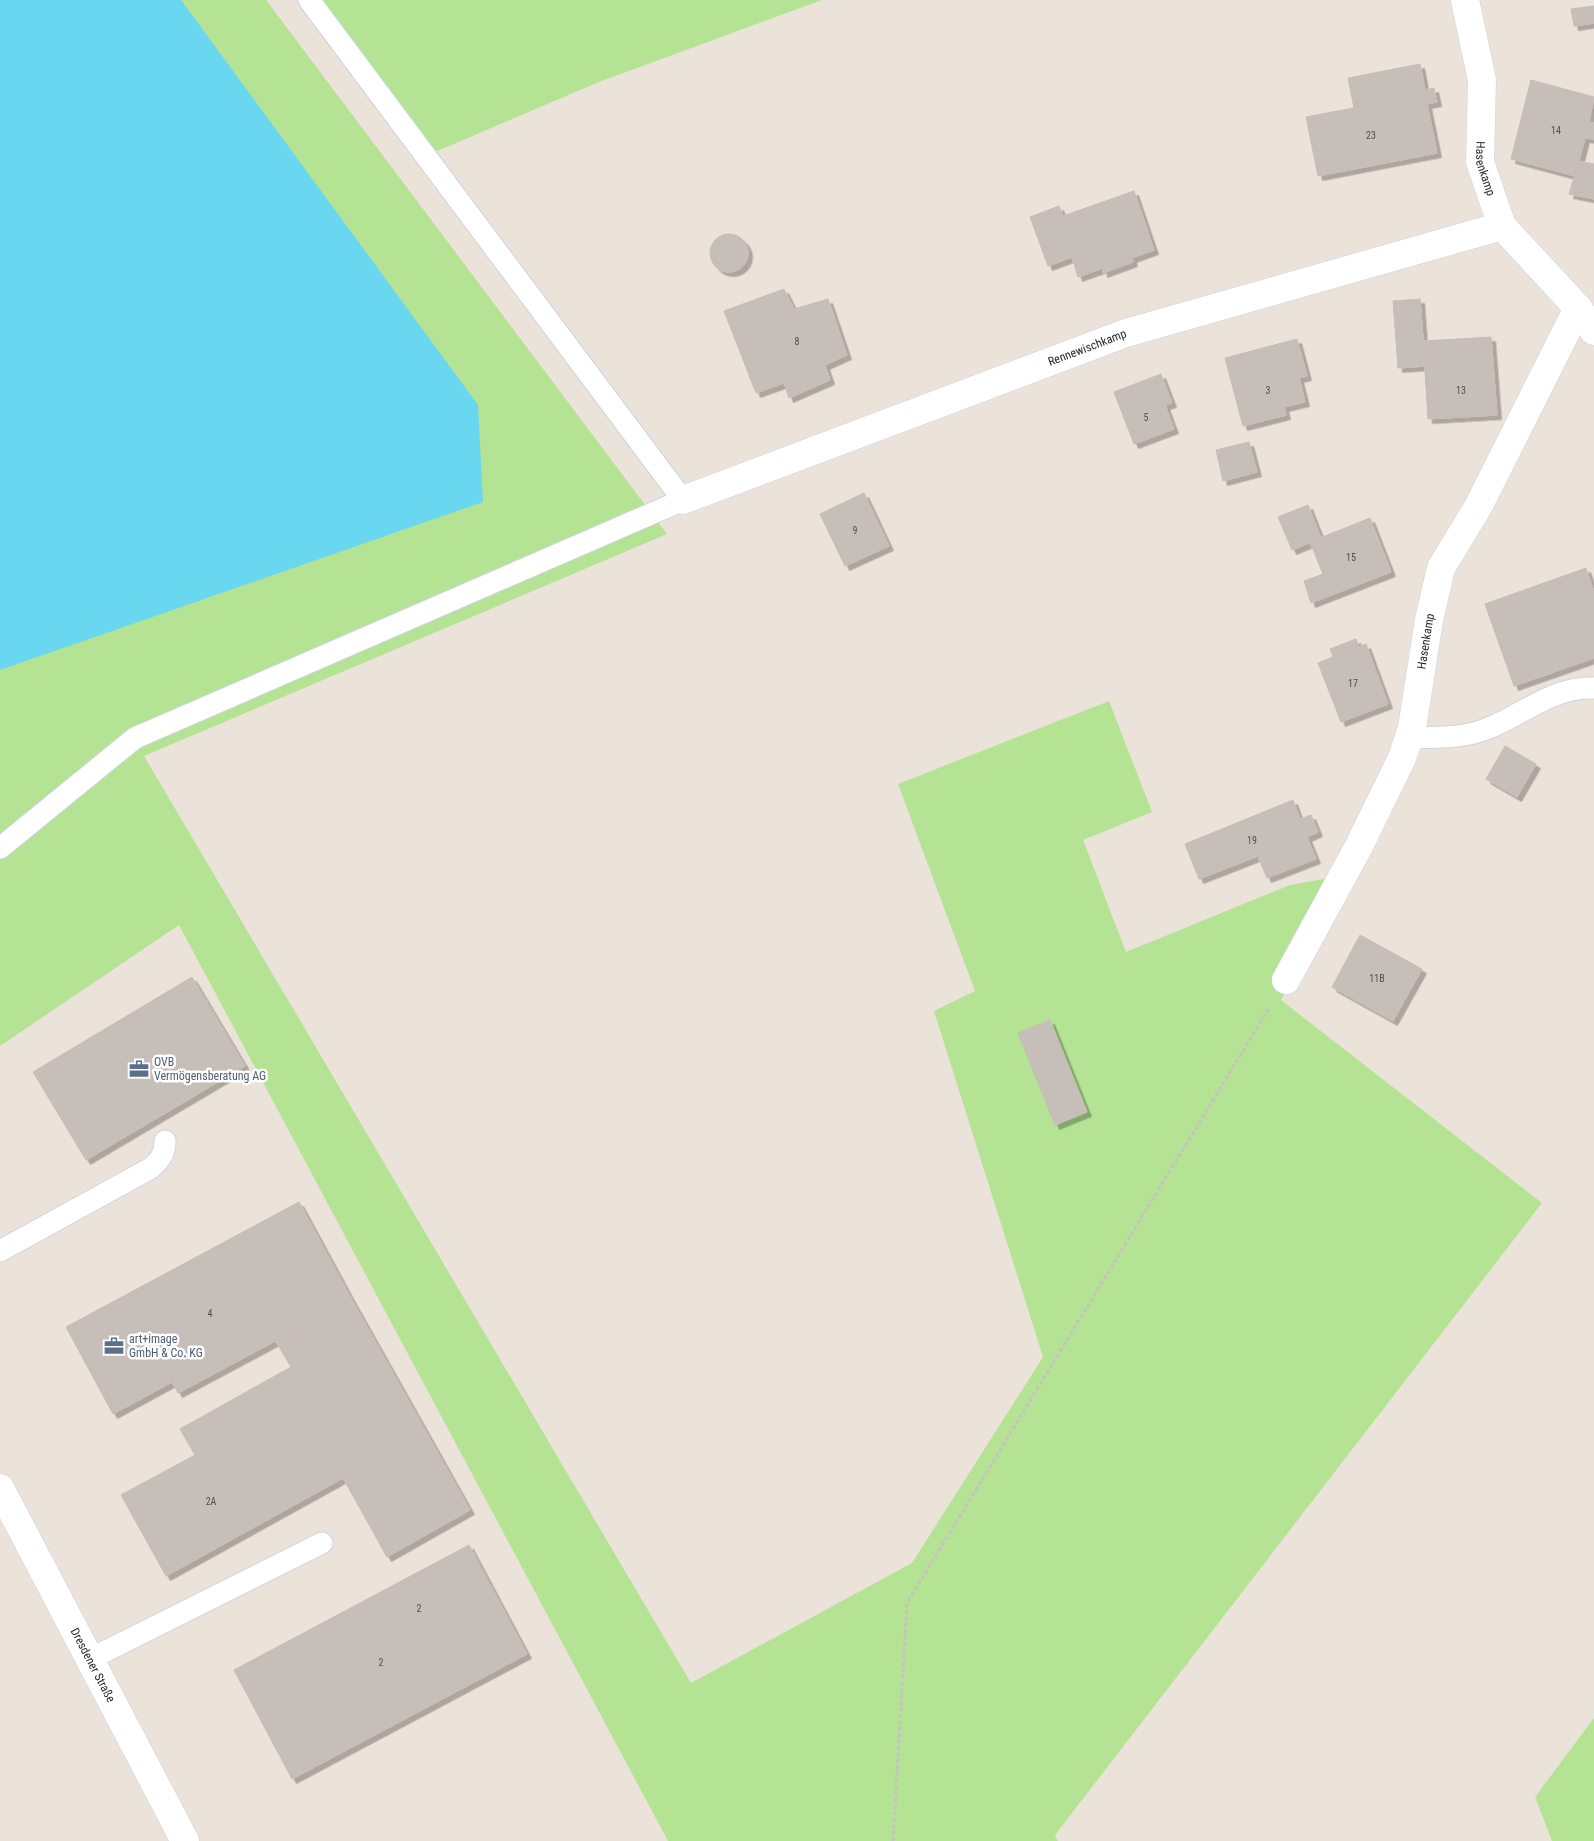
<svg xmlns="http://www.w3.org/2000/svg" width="1594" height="1841" viewBox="0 0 1594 1841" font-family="'Roboto Condensed',sans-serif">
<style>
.green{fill:#b5e394}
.water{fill:#69d7f0}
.building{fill:#c6bfb9;stroke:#c6beb3;filter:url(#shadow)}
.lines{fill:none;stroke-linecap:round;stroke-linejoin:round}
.lane-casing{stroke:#ced3e2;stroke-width:23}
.street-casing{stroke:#ced3e2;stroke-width:29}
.path{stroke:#c3c3c3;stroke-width:3;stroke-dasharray:4 2.5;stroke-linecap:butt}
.lane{stroke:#fff;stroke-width:21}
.street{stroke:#fff;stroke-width:28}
.labels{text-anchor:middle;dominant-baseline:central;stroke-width:5;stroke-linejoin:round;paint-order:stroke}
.number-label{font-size:10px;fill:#504e4c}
.street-label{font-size:12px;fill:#282828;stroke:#fff}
.service-label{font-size:12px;fill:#4e5e75;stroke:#fff;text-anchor:start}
</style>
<defs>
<filter id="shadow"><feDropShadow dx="4.5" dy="4.5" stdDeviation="0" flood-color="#0004"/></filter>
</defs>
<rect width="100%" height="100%" fill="#ebe2d9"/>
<path class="green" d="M0,0h266l401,534 -523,222 547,927 221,-120 131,-206 -109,-346 41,-20 -77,-207 211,-83 43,111 -69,28 43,112 164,-67 56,-10 -65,125 261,203 -487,632 3,6h-390l-489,-916 -179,121z
M322,0h500l-223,82 -164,70z
M1594,1718v123h-42l-17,-44z"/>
<path class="water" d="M0,0h181l297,405 5,97 -483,168z"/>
<path class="building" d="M1594,6v17l-20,3 -3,-17z
M1420,64l5,26 9,-2 3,14 -10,2 10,49 -119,23 -12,-59 48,-9 -6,-30z
M1531,80l63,17 -5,25 5,1v16l-9,-1 -10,38 -64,-17z
M1579,161l15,3v35l-25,-5z
M1134,191l20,59 -22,8 1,4 -30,11v-5l-25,9 -6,-20 -24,9 -18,-49 29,-11 4,10z
M710 253a19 19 0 1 1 38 0a19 19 0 1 1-38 0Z
M784,289l10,20 34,-10 19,56 -22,10 5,15 -41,18 -5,-15 -28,10 -32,-82z
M1420,299l5,67 -27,2 -5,-67z
M1491,337l6,78 -69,4 -5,-78z
M1297,339l10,37 -8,2 6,24 -21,5 2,8 -43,11 -18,-68z
M1161,374l11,29 -7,2 9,24 -40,15 -20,-52z
M1249,442l8,30 -34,9 -7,-31z
M864,493l25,53 -44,20 -25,-52z
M1308,505l13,33 -29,12 -14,-33z
M1370,518l21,54 -80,31 -7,-22 19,-7 -13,-32z
M1586,568l8,24v66l-80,28 -29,-82z
M1356,639l3,8 7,-3 22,60 -47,18 -23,-59 15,-6 -3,-8z
M1505,746l31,18 -19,33 -31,-18z
M1293,800l7,19 11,-4 7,17 -11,5 9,22 -49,19 -9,-22 -59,23 -14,-35z
M1360,935l62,34 -29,52 -61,-34z
M192,977l53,89 -159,94 -53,-88z
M1050,1020l37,92 -32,13 -37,-92z
M299,1202l53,98 -174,93 -6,-11 -59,32 -47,-87z
M352,1300l118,210 -83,47 -44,-79 -177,98 -45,-81 74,-40 -15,-26 111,-62 -15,-25z
M469,1545l58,109 -235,125 -58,-109z"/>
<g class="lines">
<defs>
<path id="lane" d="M1408,738c28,-1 57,1 83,-11 34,-14 64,-41 103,-39
M0,848l135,-110 548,-238 -374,-500
M0,1251l151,-83c9,-8 14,-14 14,-27
M90,1659l232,-116"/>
<g id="street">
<path id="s1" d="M1465,0l17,80 -2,82 22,64 76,82 16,23"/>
<path id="s2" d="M683,500l443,-167 376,-107"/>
<path id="s3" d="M1286,980l72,-132 44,-90 10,-30 17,-108 12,-52 37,-61 100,-199"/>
<path id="s4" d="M0,1488l185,353"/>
</g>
</defs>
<use href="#lane" class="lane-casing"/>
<use href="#street" class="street-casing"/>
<path class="path" d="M893,1841l14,-238 362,-595"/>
<use href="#lane" class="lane"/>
<use href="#street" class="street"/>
</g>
<defs>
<symbol id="office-bare" viewBox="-9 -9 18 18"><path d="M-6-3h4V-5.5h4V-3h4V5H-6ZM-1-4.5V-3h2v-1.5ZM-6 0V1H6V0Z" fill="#5c6f8a" stroke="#fff" stroke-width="2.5" paint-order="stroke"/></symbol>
</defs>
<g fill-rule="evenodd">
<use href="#office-bare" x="125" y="1055" width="28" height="28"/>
<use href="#office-bare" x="100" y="1332" width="28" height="28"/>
</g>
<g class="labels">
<g class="number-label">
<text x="1556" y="130">14</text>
<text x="1371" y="135">23</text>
<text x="797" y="341">8</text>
<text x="1268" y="390">3</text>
<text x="1461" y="390">13</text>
<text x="1146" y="417">5</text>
<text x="855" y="530">9</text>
<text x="1351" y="557">15</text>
<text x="1353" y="683">17</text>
<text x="1252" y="840">19</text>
<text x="1377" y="978">11B</text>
<text x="210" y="1313">4</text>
<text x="211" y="1501">2A</text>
<text x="419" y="1608">2</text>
<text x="381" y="1662">2</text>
</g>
<g class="street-label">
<text stroke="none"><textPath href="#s1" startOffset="171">Hasenkamp</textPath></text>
<text stroke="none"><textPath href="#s2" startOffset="432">Rennewischkamp</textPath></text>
<text stroke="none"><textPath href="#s3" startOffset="370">Hasenkamp</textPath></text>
<text stroke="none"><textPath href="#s4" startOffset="200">Dresdener Straße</textPath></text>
</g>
<g class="service-label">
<text x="154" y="1062">OVB<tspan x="154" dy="14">Vermögensberatung AG</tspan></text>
<text x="129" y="1339">art+image<tspan x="129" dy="14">GmbH &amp; Co. KG</tspan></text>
</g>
</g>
</svg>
